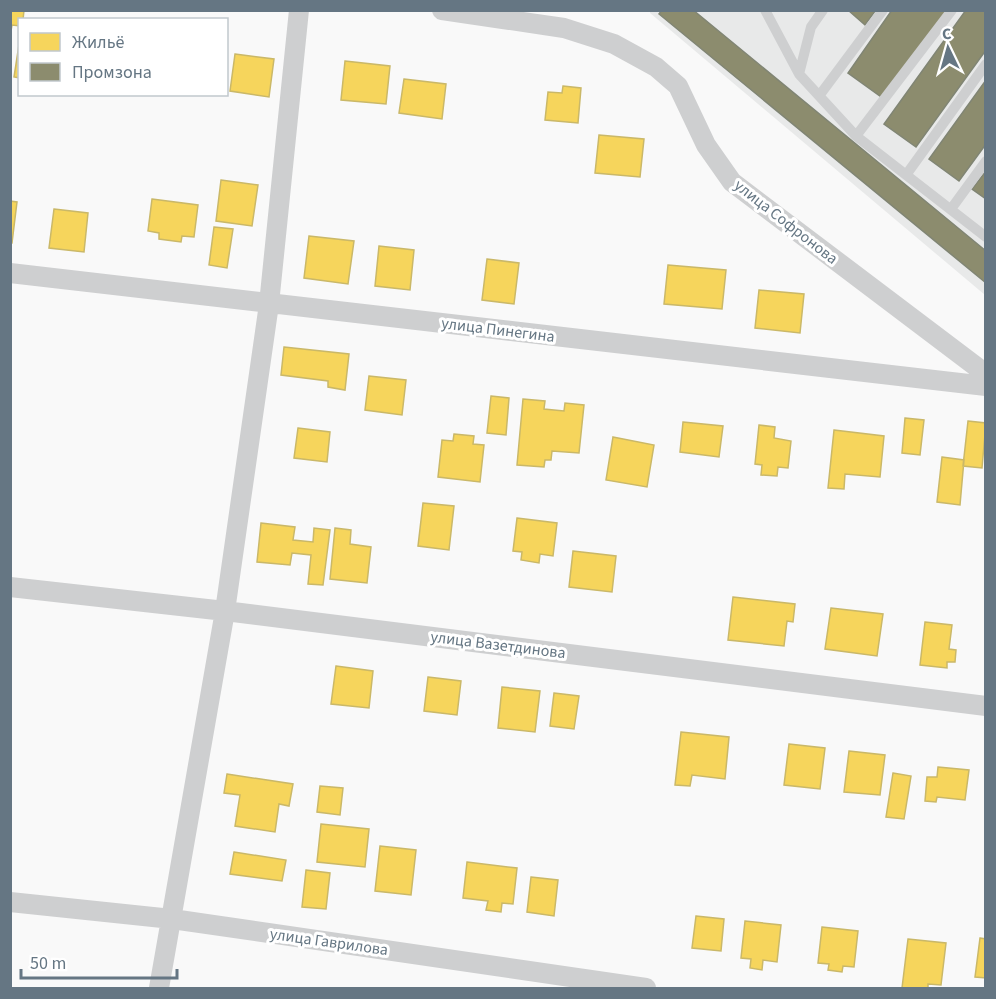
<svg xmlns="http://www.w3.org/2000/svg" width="996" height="999" viewBox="0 0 996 999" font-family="'Source Sans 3',sans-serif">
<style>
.built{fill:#e8e9e9}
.homes{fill:#f6d55c;stroke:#cab868;stroke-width:1.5}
.industry{fill:#8c8c6e;stroke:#808574;stroke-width:1.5}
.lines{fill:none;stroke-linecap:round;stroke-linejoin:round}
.service{stroke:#cecfd0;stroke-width:10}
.minor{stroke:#cecfd0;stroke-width:20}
.labels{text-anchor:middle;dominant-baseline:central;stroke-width:6;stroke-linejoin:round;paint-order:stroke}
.street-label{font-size:16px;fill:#657683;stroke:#fff}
</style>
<rect width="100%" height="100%" fill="#f9f9f9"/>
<path class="built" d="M650,10l335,1v284l-335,-282z"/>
<path class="homes" d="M10,10h14l-1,10h-3v6l-8,-1 -2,11z
M20,38v40l-6,-1z
M235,54l39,5 -5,38 -39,-6z
M345,61l45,5 -4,38 -45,-4z
M404,79l42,5 -4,35 -43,-6z
M563,86l18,2 -3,35 -33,-3 3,-28 14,1z
M599,135l45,4 -4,38 -45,-4z
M221,180l37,5 -6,41 -36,-5z
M152,199l46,6 -4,32 -12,-1 -1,6 -22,-3v-6l-11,-2z
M10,201l7,1 -5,41h-2z
M54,209l34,4 -4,39 -35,-4z
M214,227l19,2 -6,39 -18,-3z
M309,236l45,5 -6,43 -44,-6z
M379,246l35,4 -4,40 -35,-4z
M487,259l32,4 -5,41 -32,-4z
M668,265l58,5 -4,39 -58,-5z
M759,290l45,4 -4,39 -45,-5z
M284,347l65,7 -4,36 -17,-3v-6l-47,-6z
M369,376l37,4 -4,35 -37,-5z
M491,396l18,2 -3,37 -19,-2z
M523,399l22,2 -1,8 20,2 1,-8 19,2 -5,48 -27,-2 -1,9h-6l-1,7 -27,-2z
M905,418l19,2 -4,35 -18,-2z
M968,421l18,2 -4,45 -19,-2z
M683,422l40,4 -4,31 -39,-5z
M759,425l16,2 -1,11 17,3 -3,27 -10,-1 -1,9 -16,-1 1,-10 -7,-1z
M298,428l32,4 -3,30 -33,-4z
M834,430l50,6 -4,41 -35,-3 -1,15 -16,-1z
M454,434l20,2 -1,8 11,1 -4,37 -42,-5 4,-37 11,1z
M613,437l41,8 -7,42 -41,-7z
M942,457l22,3 -4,45 -23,-3z
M423,503l31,3 -5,44 -31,-4z
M517,518l40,5 -4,33 -13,-2 -1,9 -18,-3 1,-8 -9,-1z
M261,523l34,4 -2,13 20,2 1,-14 16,2 -7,55 -15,-1 3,-29 -19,-2 -2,12 -33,-3z
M335,528l16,2 -1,14 21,3 -4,36 -37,-4z
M573,551l43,5 -4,36 -43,-5z
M733,597l62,7 -2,18 -6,-1 -3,25 -56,-6z
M831,608l52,6 -6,42 -52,-7z
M925,622l27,3 -3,24 7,1 -1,12h-8v6l-27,-3z
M336,666l37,5 -4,37 -38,-4z
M428,677l33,4 -4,34 -33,-4z
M502,687l38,4 -5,41 -37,-4z
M554,693l25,3 -5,33 -24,-3z
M681,732l48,5 -4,42 -33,-4 -2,11 -15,-1z
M789,744l36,4 -5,41 -36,-4z
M849,751l36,4 -5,40 -36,-3z
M938,767l31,3 -4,30 -28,-3 -1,5 -11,-1 2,-24h10z
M893,773l18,3 -7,43 -18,-2z
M227,774l66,10 -4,22 -10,-2 -4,28 -40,-6 5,-31 -16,-2z
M320,786l23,2 -3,27 -23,-3z
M321,824l48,5 -4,38 -48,-5z
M380,846l36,4 -5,45 -36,-4z
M234,852l52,8 -4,21 -52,-7z
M467,862l50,6 -4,36 -11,-1 -1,9 -15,-2 2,-9 -25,-3z
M306,870l24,3 -4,36 -24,-2z
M531,877l27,3 -4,36 -27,-4z
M696,916l28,3 -3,32 -29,-3z
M745,921l36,4 -4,37 -14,-2 -1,10 -12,-2 1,-9 -10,-1z
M822,927l36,4 -4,36 -11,-1 -1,6 -14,-2 1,-6 -11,-1z
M980,938l6,1v39l-11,-1z
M908,939l38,4 -5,42 -13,-1v4h-26z"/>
<path class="industry" d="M662,10h31l293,241v32l-327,-269z
M848,10h28l-11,15z
M892,10h55l-63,89 -36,-26z
M966,10h20v40l-70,97 -32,-23z
M986,80v64l-27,37 -30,-22z
M986,171v28l-14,-10z"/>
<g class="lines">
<path class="service" d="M765,10l34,64 57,62 130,101
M799,74l12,-47 12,-17
M819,96l64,-86
M856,136l96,-126
M906,175l80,-111
M951,209l35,-48"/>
<path class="minor" d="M442,10l122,18 50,16 42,23 22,19 28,59 26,37 254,192
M10,273l976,113
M10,587l215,24 761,95
M10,902l162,17 474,69
M159,988l66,-377 44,-307 30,-294"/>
</g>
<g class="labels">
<g class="street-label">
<text transform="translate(786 222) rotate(38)">улица Софронова</text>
<text transform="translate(498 330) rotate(7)">улица Пинегина</text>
<text transform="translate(498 645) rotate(7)">улица Вазетдинова</text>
<text transform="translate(329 942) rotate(8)">улица Гаврилова</text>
</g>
</g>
<rect width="996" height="999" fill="none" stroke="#657683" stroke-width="24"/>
<rect x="18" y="18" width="210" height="78" fill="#ffffff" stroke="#c1c8cd" stroke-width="1.5"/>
<rect x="30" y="33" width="30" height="18" fill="#f6d55c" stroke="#c1c8cd" stroke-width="1.5"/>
<text x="72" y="48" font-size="18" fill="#657683">Жильё</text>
<rect x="30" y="63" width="30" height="18" fill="#8c8c6e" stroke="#c1c8cd" stroke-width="1.5"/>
<text x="72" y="78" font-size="18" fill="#657683">Промзона</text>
<g transform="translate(948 48) rotate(355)" stroke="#ffffff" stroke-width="4.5" paint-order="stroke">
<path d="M0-4.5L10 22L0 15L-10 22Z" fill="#657683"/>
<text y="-9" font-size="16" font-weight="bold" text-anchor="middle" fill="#657683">С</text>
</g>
<path d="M21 969v9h156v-9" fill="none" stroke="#657683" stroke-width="3"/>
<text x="30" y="969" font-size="18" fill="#657683" stroke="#ffffff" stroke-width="4.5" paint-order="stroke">50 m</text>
</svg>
